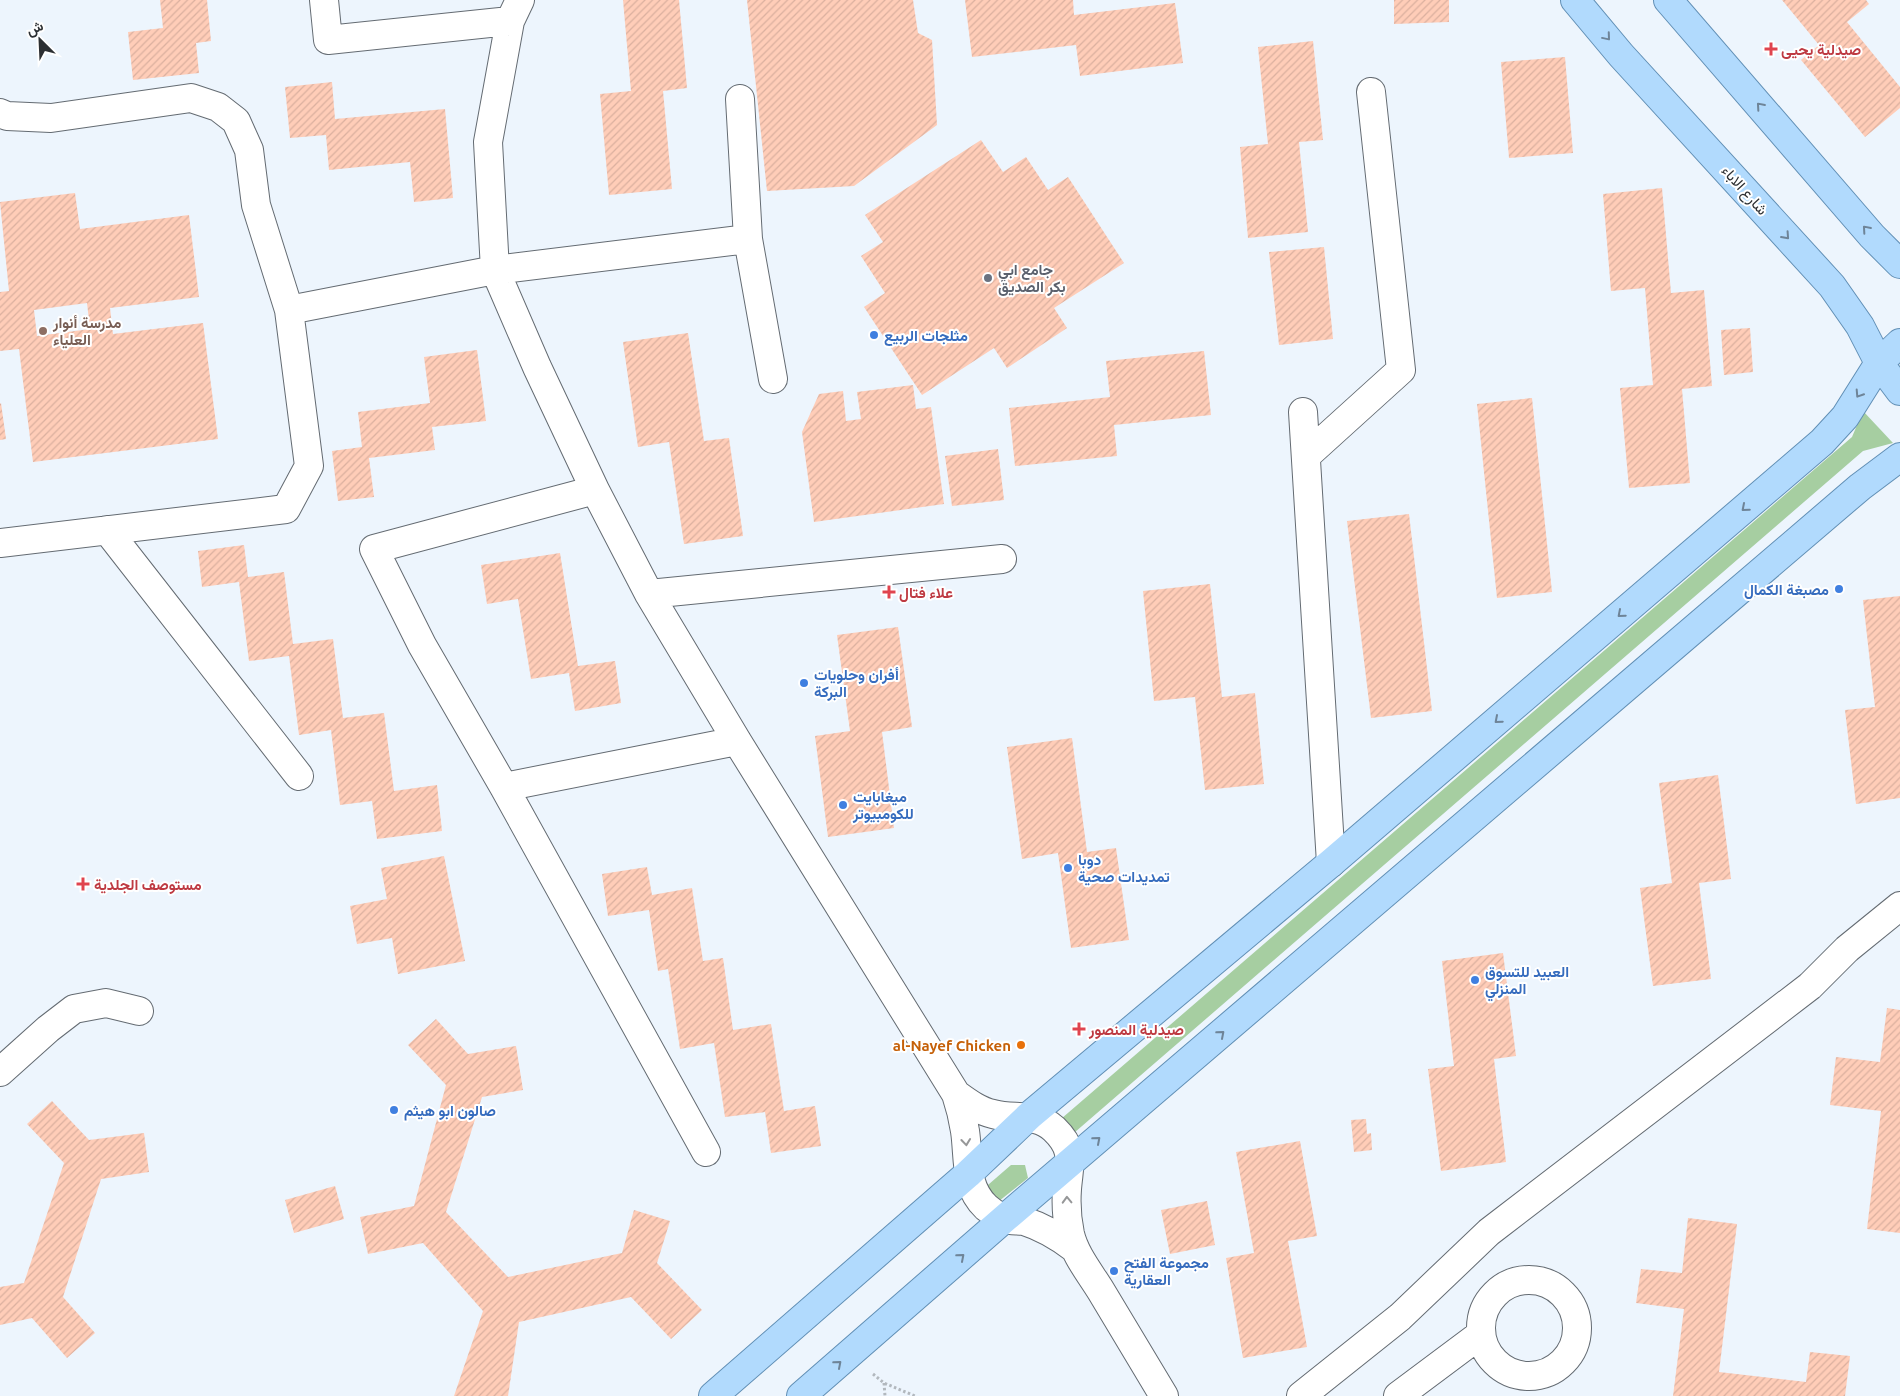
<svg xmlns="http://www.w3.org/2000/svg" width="1900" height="1396" viewBox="0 0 1900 1396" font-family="Ubuntu,Vazirmatn,sans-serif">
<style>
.grass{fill:#a6cea1}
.building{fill:url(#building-hatch);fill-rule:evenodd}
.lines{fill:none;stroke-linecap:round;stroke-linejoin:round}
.minor-casing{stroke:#646b72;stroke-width:30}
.major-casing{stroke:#618fb5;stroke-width:30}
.path{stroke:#b2b8be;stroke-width:3;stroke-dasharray:2.5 2.5;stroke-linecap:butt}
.minor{stroke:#fff;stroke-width:28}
.major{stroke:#b1dafd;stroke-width:28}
.oneway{stroke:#6e8498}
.oneway2{stroke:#969798}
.health-dot{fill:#e0444e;stroke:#fff;stroke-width:2}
.worship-dot{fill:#6b7280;stroke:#fff;stroke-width:2}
.education-dot{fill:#8d6e63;stroke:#fff;stroke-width:2}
.shop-dot{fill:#3f7fe0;stroke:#fff;stroke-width:2}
.food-dot{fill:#e8710a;stroke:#fff;stroke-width:2}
.labels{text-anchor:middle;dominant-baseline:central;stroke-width:4;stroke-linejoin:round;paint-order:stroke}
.health-label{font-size:15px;font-weight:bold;fill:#be3a42;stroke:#fff;text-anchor:start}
.street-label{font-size:15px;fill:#2c2f32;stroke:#fff}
.worship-label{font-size:15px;font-weight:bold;fill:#5b616d;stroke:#fff;text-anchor:start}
.education-label{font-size:15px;font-weight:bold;fill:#785e54;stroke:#fff;text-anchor:start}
.shop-label{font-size:15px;font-weight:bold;fill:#366cbe;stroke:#fff;text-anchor:start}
.food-label{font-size:15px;font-weight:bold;fill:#c56008;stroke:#fff;text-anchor:end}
</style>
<defs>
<pattern id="building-hatch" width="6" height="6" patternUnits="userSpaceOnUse" patternTransform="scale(1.25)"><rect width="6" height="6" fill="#ffcdb8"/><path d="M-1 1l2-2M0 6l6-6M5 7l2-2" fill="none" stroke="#dbb09f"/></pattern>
</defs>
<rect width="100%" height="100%" fill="#edf5fd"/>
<path class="grass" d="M1863,411l30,32 -30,8 -796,688 -13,-14 798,-688z
M1011,1165h14l3,13 -34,27 -13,-14z"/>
<path class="building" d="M160,0h47l4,41 -15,2 3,30 -66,7 -5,-48 35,-4z
M623,0h56l8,88 -24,3 9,98 -63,6 -9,-101 31,-3z
M747,0h166l5,33 14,7 5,85 -83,61 -87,5z
M965,0h108l1,15 101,-12 8,60 -103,13 -4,-31 -104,12z
M1394,0h55v22l-55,2z
M1782,0h84l3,4 -22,18 53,65v21l-35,29 -64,-77 18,-15z
M1313,41l10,99 -24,2 9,90 -60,6 -8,-91 28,-3 -10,-97z
M1565,57l8,96 -64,5 -8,-96z
M332,82l3,37 110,-10 8,89 -39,4 -4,-40 -81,8 -3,-35 -36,3 -5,-51z
M981,140l22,32 23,-15 22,33 20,-13 56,86 -70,45 13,20 -60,40 -13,-20 -72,47 -58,-88 21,-14 -24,-37 22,-14 -18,-27z
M1662,188l9,105 33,-3 8,96 -30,3 8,94 -61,5 -9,-100 33,-3 -8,-97 -34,3 -8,-97z
M75,193l5,36 109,-14 10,82 -89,11 3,26 90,-11 15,116 -185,23 -14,-113 -19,2v-59l9,-1 -9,-89zM87,303l3,26 -53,7 -3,-26z
M1324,247l9,92 -54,6 -10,-93z
M1750,328l3,44 -29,3 -3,-45z
M688,333l16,108 25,-3 14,98 -59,8 -15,-102 -31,5 -15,-105z
M477,350l9,71 -54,6 3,23 -66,8 5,39 -36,4 -6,-50 30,-4 -4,-35 72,-9 -6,-46z
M1204,351l7,64 -97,10 3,31 -102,10 -6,-58 101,-11 -4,-36z
M913,385l3,24 15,-2 13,97 -130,18 -12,-90 17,-38 24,-3 3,30 15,-2 -4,-27z
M1532,398l20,194 -55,6 -20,-194z
M1,403l5,36 -6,1v-36z
M998,449l6,51 -52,6 -7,-50z
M1409,514l23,197 -61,7 -24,-197z
M244,545l4,32 36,-5 9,72 40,-5 10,79 41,-5 10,78 43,-6 5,46 -65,8 -5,-38 -32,4 -9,-75 -32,5 -10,-79 -40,5 -10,-79 -37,5 -4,-36z
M560,553l18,113 37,-5 6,42 -46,8 -6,-38 -38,6 -13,-80 -31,5 -6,-39z
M1210,584l12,113 33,-4 9,91 -59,6 -10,-93 -41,4 -11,-110z
M1900,596v202l-44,6 -11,-94 30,-3 -12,-107z
M898,627l14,100 -30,5 12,96 -66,9 -13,-101 35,-5 -13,-96z
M1072,738l15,114 29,-4 13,92 -58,8 -13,-95 -36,6 -15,-112z
M1718,775l13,104 -32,4 12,96 -58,7 -13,-98 32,-5 -13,-100z
M444,856l21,105 -67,13 -6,-36 -35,6 -7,-38 37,-7 -6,-31z
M647,867l5,28 40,-7 11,73 20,-3 10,72 38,-6 13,87 31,-5 6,40 -50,7 -6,-41 -40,5 -11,-74 -34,6 -12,-80 -10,2 -9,-61 -41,6 -6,-42z
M1503,953l13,103 -22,3 12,103 -65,9 -13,-102 26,-3 -12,-105z
M1887,1008l13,2v223l-33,-4 14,-118 -51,-6 6,-48 44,5z
M436,1019l32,35 48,-8 7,44 -41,7 -36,115 62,65 114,-24 12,-43 36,11 -13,42 45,47 -31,29 -40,-42 -112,25 -11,74h-54l29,-85 -60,-68 -55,11 -8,-37 54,-11 32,-121 -38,-40z
M52,1101l37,39 55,-7 5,39 -48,7 -38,118 32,36 -28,25 -35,-40 -32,7v-38l24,-4 40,-120 -37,-39z
M1366,1119l1,15 4,-1 1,17 -18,2 -3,-32z
M1300,1141l17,95 -29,5 19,106 -64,11 -17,-100 28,-5 -18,-101z
M335,1186l9,33 -50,14 -9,-33z
M1207,1201l8,44 -45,9 -9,-44z
M1688,1218l49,6 -18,148 87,10 4,-30 40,4 -5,40h-172l11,-87 -48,-6 5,-34 41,4z"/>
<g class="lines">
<defs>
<path id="minor" d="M324,0l4,40 182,-19
M520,0l-10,21 -22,121 7,128 42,97 58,123 54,104 88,147 219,353c4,12 7,24 9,37 4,27 -1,55 21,76 5,4 12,10 19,12 6,2 13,1 19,2 19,6 34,15 50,27
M740,99l8,140 25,140
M0,113l7,3 44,2 140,-20 27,9 18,14 13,29 7,55 33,105
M1303,412l28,451
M1306,456l95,-86 -30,-278
M595,490l-221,59 48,96 82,142 202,365
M107,530l192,246
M0,543l286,-34 23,-43 -20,-156 206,-40 253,-31
M649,594l353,-35
M504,787l233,-46
M0,1072l48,-43 26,-20 32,-6 33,8
M956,1094c11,8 23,17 37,20 21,6 43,-2 61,15 22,21 15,34 13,60 -1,14 0,31 3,45 5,21 20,39 31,57 21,35 42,70 63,105
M1481 1328a48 48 0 1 1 96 0a48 48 0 1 1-96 0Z
M1301,1396l99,-79 89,-85 321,-246 37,-37 53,-43
M1398,1396l83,-62"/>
<path id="major" d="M1575,0l46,55 211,231 28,40 19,37 21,28
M1668,0l204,236 28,28
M713,1396l255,-222 61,-58 302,-253 491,-421 23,-25 34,-54 21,-20
M801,1396l203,-177 856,-732 40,-30"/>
</defs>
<use href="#minor" class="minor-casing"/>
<use href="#major" class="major-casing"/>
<path class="path" d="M873,1374l11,9 31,13
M884,1383l1,13"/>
<use href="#minor" class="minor"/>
<use href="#major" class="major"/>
</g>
<defs><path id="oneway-chevron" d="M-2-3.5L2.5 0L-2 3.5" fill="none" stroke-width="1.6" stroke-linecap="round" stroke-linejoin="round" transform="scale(1.25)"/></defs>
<g class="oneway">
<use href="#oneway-chevron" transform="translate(1607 37) rotate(50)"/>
<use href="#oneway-chevron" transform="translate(1760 106) rotate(-131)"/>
<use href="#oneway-chevron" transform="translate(1866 229) rotate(-131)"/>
<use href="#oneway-chevron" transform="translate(1786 236) rotate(48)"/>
<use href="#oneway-chevron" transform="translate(1859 394) rotate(123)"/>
<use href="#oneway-chevron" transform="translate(1745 508) rotate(139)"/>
<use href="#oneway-chevron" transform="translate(1621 614) rotate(139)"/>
<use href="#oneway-chevron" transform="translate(1498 720) rotate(139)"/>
<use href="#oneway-chevron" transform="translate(1221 1034) rotate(-41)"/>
<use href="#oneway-chevron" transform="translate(1097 1140) rotate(-41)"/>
<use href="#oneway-chevron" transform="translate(961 1257) rotate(-41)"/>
<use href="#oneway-chevron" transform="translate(838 1364) rotate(-41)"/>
</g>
<g class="oneway2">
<use href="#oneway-chevron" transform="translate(966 1142) rotate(84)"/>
<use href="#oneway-chevron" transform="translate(1067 1200) rotate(-92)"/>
</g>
<g class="health-dot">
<path d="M1768.5 41.5h5v5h5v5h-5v5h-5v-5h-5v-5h5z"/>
<path d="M886.5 584.5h5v5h5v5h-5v5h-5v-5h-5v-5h5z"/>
<path d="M80.5 876.5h5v5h5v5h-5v5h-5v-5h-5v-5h5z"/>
<path d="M1076.5 1021.5h5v5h5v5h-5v5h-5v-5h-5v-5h5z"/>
</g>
<circle class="worship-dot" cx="988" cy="278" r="5"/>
<circle class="education-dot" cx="43" cy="331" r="5"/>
<g class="shop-dot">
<circle cx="874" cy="335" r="5"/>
<circle cx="1839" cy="589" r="5"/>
<circle cx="804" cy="683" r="5"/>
<circle cx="843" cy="805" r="5"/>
<circle cx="1068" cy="868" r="5"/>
<circle cx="1475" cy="980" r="5"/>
<circle cx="394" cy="1110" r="5"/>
<circle cx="1114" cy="1271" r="5"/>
</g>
<circle class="food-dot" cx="1021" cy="1045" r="5"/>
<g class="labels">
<g class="health-label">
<text x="1781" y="49">صيدلية يحيى</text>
<text x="899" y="592">علاء فتال</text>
<text x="94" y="884">مستوصف الجلدية</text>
<text x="1089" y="1029">صيدلية المنصور</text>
</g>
<g class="street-label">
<text transform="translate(1745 190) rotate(48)">شارع الاباء</text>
</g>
<g class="worship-label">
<text x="998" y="269">جامع ابي<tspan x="998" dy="17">بكر الصديق</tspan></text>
</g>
<g class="education-label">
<text x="53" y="322">مدرسة أنوار<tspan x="53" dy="17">العلياء</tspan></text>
</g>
<g class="shop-label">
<text x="884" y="335">مثلجات الربيع</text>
<text x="1829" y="589" text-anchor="end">مصبغة الكمال</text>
<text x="814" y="674">أفران وحلويات<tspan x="814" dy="17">البركة</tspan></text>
<text x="853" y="796">ميغابايت<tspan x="853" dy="17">للكومبيوتر</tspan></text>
<text x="1078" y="859">دوبا<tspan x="1078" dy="17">تمديدات صحية</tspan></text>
<text x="1485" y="971">العبيد للتسوق<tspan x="1485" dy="17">المنزلي</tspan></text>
<text x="404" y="1110">صالون ابو هيثم</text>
<text x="1124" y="1262">مجموعة الفتح<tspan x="1124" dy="17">العقارية</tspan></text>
</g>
<g class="food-label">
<text x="1011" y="1045">al-Nayef Chicken</text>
</g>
</g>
<g transform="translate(40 40) rotate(336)" stroke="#ffffff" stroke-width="4" paint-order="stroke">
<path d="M0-4L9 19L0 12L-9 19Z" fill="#2c2f32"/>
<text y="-8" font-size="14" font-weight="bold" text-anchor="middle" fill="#2c2f32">ش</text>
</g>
</svg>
